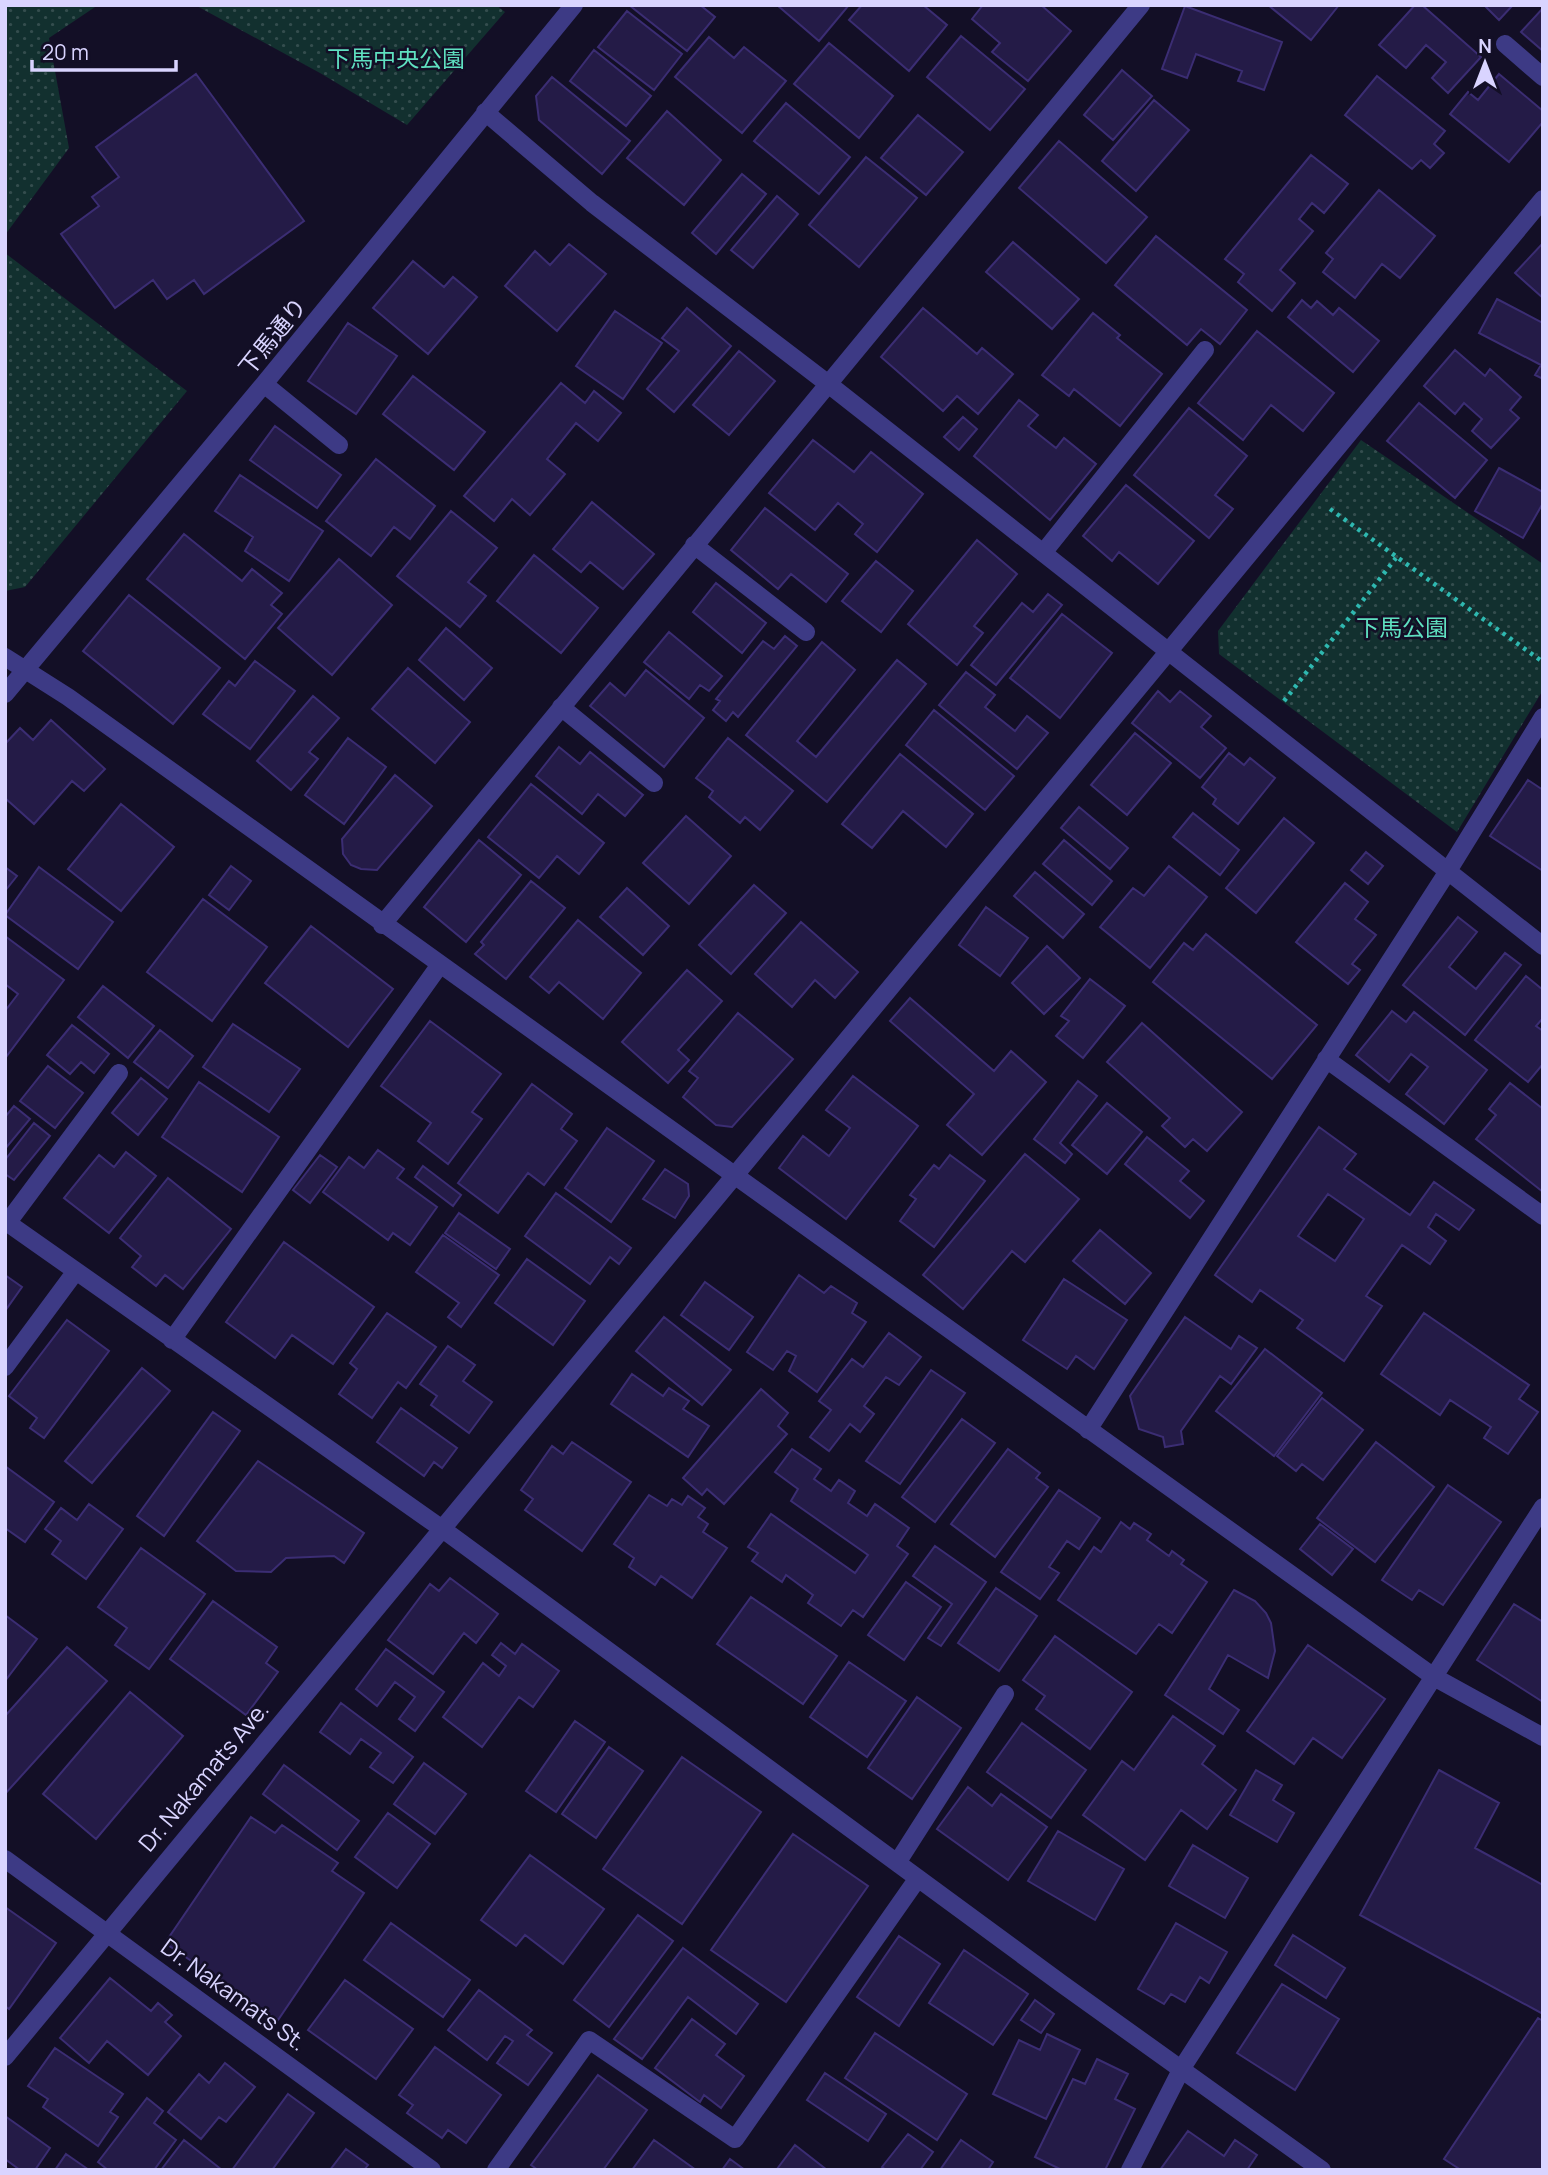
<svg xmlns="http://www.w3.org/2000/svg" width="1548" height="2175" viewBox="0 0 1548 2175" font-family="Manrope,'Noto Sans JP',sans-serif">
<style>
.park{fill:url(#park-dots)}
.building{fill:#241b47;stroke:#3b2d73;stroke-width:2;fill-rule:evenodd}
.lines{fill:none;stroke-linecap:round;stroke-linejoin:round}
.path{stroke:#2fb8b0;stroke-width:4.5;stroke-dasharray:3.5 5;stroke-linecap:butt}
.minor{stroke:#3d3a85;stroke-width:18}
.labels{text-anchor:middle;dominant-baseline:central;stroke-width:5;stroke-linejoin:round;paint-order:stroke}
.park-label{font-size:23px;fill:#5fe0c0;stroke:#130f26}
.street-label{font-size:23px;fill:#d9d4ff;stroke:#130f26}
</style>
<defs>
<pattern id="park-dots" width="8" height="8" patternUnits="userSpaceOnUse" patternTransform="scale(1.75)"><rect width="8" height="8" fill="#12302f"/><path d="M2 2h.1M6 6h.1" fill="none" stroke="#344d4e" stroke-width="1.8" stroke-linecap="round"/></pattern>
</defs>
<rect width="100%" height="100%" fill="#130f26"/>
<path class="park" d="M5,5h93l-49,33 20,110 -64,87z
M195,5h301l9,7 -98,113 -87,-52z
M5,253l182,138 -162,196 -20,4z
M1361,440l182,124v126l-86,142 -238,-178 -1,-23z"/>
<path class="building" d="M629,5h71l15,12 -28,34z
M777,5h72l-30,36z
M862,5h61l24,20 -38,46 -60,-51z
M983,5h58l30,26 -43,50 -36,-29 8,-9 -28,-24z
M1268,5h71l-28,35z
M1415,5h7l59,52 -33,36 -16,-15 14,-16 -20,-17 -20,23 -27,-23z
M1484,5h29l-14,15z
M1185,6l97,36 -18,48 -26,-9 4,-10 -46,-17 -9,24 -25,-9z
M1543,8v43l-22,-19z
M627,11l55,43 -28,36 -56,-43z
M961,36l64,53 -35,41 -63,-53z
M709,37l25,21 10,-11 42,34 -44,52 -67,-56z
M829,43l64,53 -34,42 -65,-54z
M594,50l57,46 -25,30 -56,-45z
M1122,70l30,26 -39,44 -29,-25z
M196,74l108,147 -100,73 -10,-14 -27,19 -14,-19 -38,28 -54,-74 38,-28 -7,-9 27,-20 -23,-30z
M1499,74l44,37v11l-34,40 -59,-48 18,-22 10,8z
M1377,76l68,55 -11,13 10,9 -14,15 -9,-8 -9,9 -67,-54z
M552,77l78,64 -28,33 -63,-54 -3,-24z
M1154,100l35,30 -53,61 -34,-30z
M786,103l64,54 -31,37 -65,-53z
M667,111l54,49 -37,45 -57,-47z
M918,115l45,37 -37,43 -45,-37z
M1059,141l88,76 -41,46 -87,-75z
M1311,155l37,29 -24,29 -12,-10 -13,16 14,12 -33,39 15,13 -23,28 -34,-29 6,-8 -19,-15z
M866,157l51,41 -58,69 -50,-42z
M742,174l24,20 -50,60 -24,-21z
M1379,190l56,46 -35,42 -18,-14 -27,34 -32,-26 10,-13 -7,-6z
M777,196l21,18 -45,54 -22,-18z
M1156,236l91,74 -27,34 -19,-15 -14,16 -72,-60z
M1013,242l66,57 -27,30 -66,-57z
M1543,243v55l-28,-25z
M569,244l37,30 -49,57 -52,-45 30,-35 15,14z
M413,261l31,26 9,-10 24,20 -49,57 -55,-46z
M1497,299l46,24v56l-8,-4 6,-10 -62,-32z
M1302,300l9,8 6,-7 16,14 6,-7 40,33 -26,31 -65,-55z
M687,308l44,38 -57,66 -27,-23 32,-38 -17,-13z
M923,308l54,46 5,-6 31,26 -35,40 -21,-18 -14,15 -62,-54z
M615,311l47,32 -39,56 -47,-33z
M1093,313l27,22 -3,3 45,36 -42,52 -46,-37 -5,7 -27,-21z
M348,323l49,33 -41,58 -48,-33z
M1257,331l77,62 -31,38 -32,-26 -28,35 -45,-37z
M1455,350l30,26 5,-7 31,28 -11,13 9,8 -28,30 -19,-17 10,-12 -18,-16 -9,11 -31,-28z
M739,351l36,30 -46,54 -36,-30z
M413,376l72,56 -31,38 -71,-56z
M561,383l24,20 9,-12 27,22 -23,28 -22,-18 -29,36 18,15 -35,41 -18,-16 -18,22 -30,-25z
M1019,400l19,15 -10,11 28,22 8,-10 32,26 -46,56 -76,-64z
M1419,403l68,57 -32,38 -68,-57z
M1189,408l58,48 -32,39 18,14 -24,29 -75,-63z
M963,417l14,12 -18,21 -15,-13z
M275,426l66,49 -24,33 -67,-48z
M813,440l41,32 17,-20 52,42 -46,58 -22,-18 8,-10 -25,-21 -23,27 -46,-37z
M376,459l59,47 -25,33 -16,-12 -23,29 -45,-35z
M1499,468l44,24v11l-20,35 -48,-27z
M240,475l83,56 -34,50 -44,-30 8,-14 -38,-26z
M1126,485l68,56 -36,43 -39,-32 -7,9 -29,-25z
M592,502l62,52 -31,35 -33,-27 -9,10 -28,-23z
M765,508l83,66 -22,28 -35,-28 -13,15 -47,-39z
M451,511l46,37 -29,34 18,14 -26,31 -63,-51z
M184,534l58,47 10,-12 30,24 -11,12 11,9 -37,45 -98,-80z
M977,540l40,34 -43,52 9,7 -26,32 -49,-41z
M534,555l64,53 -37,45 -64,-52z
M339,559l53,46 -60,70 -54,-47z
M876,561l37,30 -32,41 -39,-31z
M716,583l50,40 -24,30 -49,-41z
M1048,594l14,11 -66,80 -25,-20 51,-62 11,9z
M129,595l91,73 -47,56 -90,-73z
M1062,614l50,39 -52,65 -50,-40z
M446,628l46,40 -28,32 -45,-40z
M669,632l53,44 -13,15 -9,-6 -11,14 -45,-37z
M785,636l12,10 -59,71 -5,-5 -7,9 -13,-11 7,-9 -4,-2 47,-58 11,8z
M822,642l33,28 -58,71 19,16 81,-97 29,24 -99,118 -81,-67z
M255,661l40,30 -45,58 -47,-35 26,-33 6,5z
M408,668l62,54 -35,41 -63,-54z
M646,670l58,48 -40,49 -74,-61 20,-23 15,13z
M966,672l29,23 -10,12 30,24 12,-15 21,17 -31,36 -78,-64z
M1158,691l12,11 10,-11 31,25 -10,11 25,21 -26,30 -68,-55z
M313,696l26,22 -30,34 9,7 -27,31 -34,-29z
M934,710l80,66 -29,34 -79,-65z
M51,720l54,49 -21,22 -12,-10 -38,43 -29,-26v-54l15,-16 13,12z
M1135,733l36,30 -44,52 -36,-30z
M348,738l38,29 -42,57 -39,-29z
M728,738l65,53 -33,39 -15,-13 -5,6 -31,-26 4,-6 -17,-13z
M559,747l21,17 10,-12 53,43 -18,21 -27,-22 -16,20 -46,-38z
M1229,753l15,12 6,-7 25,20 -37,46 -25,-20 3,-5 -14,-12z
M900,754l73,60 -27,33 -43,-36 -31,37 -30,-24z
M395,775l37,31 -55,64 -16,-1 -10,-4 -8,-11 -1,-15z
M1528,780l15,10v81l-53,-35z
M531,784l73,59 -25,31 -22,-18 -18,22 -51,-41z
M121,804l53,43 -53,64 -53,-42z
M1079,807l49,41 -18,21 -49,-41z
M1193,813l46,37 -19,25 -47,-38z
M686,816l45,40 -42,48 -46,-41z
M1284,818l30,25 -58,70 -30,-25z
M479,840l42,35 -55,67 -42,-35z
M1064,840l48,41 -20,24 -49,-41z
M1366,852l17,14 -15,18 -17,-14z
M231,866l20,15 -22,29 -20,-15z
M1169,866l38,31 -57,71 -50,-41 33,-39 11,8z
M5,867l12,9 -12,15z
M39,867l74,55 -35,47 -73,-54z
M1035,872l49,42 -21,24 -49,-42z
M531,881l34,27 -59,71 -31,-25 9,-9 -3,-3z
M1345,883l23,19 -13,17 21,16 -24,29 8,6 -12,14 -52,-42z
M754,885l32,28 -55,61 -32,-29z
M627,888l42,38 -26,29 -43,-38z
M203,899l64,48 -55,74 -65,-49z
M986,907l42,31 -28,38 -41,-31z
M1458,917l19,15 -28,35 27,22 29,-36 16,12 -56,70 -62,-50z
M578,920l63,53 -38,46 -44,-37 -10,11 -19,-16z
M801,922l57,50 -23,26 -20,-18 -23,27 -37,-33z
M311,926l82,63 -45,58 -83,-64z
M1206,934l111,91 -45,54 -119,-97 31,-39 9,7z
M5,936l59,44 -58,77 -1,-46 13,-17 -13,-10z
M1047,946l33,32 -36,36 -32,-31z
M687,970l35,31 -44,49 11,10 -21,23 -46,-41z
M1526,976l17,14v28l-7,8 7,5v33l-15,18 -53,-42z
M1090,979l35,27 -42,52 -27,-22 13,-15 -8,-5z
M103,986l51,40 -26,32 -50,-41z
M910,998l84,73 17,-20 35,31 -64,73 -35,-30 27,-31 -84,-73z
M1392,1011l14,11 8,-10 73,58 -43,54 -38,-30 22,-27 -17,-13 -22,28 -33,-27z
M738,1013l55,46 -61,68 -16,-2 -33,-28 15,-19 -9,-7z
M430,1021l71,53 -29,38 10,7 -34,45 -30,-23 13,-18 -50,-37z
M1142,1023l100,89 -35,39 -14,-12 -8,8 -23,-21 8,-8 -63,-56z
M233,1024l67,45 -31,43 -66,-45z
M72,1025l37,29 -15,19 -13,-11 -11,12 -23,-19z
M160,1030l33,26 -25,32 -34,-26z
M48,1066l35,27 -28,35 -35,-27z
M853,1076l65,50 -72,93 -67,-51 24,-32 26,20 21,-28 -24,-18z
M141,1078l26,21 -29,36 -26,-22z
M1078,1081l19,15 -37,47 12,11 -7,9 -31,-24z
M199,1082l80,55 -37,55 -80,-55z
M1510,1083l33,26v83l-67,-53 20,-24 -7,-6z
M532,1084l40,30 -11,15 16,12 -33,44 -16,-12 -30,40 -40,-30z
M1107,1103l35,29 -35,42 -35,-29z
M14,1106l16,13 -25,30v-32z
M34,1123l16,13 -36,44 -9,-6v-14z
M1319,1127l37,27 -12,15 66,46 24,-33 40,28 -15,20 -23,-16 -8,13 18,14 -16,23 -28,-19 -36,51 16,10 -38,55 -47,-33 6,-8 -43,-30 -8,12 -37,-27zM1328,1194l36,25 -29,42 -37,-25z
M607,1128l47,33 -43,61 -46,-34z
M1147,1137l42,34 -9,10 24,20 -14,17 -65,-54z
M378,1150l26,19 -7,9 40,29 -27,38 -17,-12 -5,7 -65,-48 26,-35 15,11z
M126,1152l30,24 -47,57 -45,-35 35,-43 15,12z
M1025,1154l54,45 -54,63 -13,-11 -49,58 -40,-34z
M320,1155l17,12 -27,36 -17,-13z
M950,1155l35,26 -51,66 -34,-26 16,-22 -6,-4 24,-30 5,4z
M423,1166l38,29 -8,11 -38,-29z
M665,1169l23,15 1,12 -14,22 -32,-19z
M168,1178l63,51 -48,60 -18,-14 -9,11 -24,-19 9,-11 -21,-18z
M556,1193l75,55 -12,16 -9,-7 -20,27 -65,-48z
M459,1213l51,36 -14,20 -51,-36z
M1100,1230l51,43 -26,31 -52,-43z
M443,1235l56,40 -38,52 -13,-10 11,-14 -43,-31z
M284,1242l90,65 -41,57 -41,-29 -17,23 -49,-36z
M527,1259l58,42 -32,44 -58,-42z
M5,1275l17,12 -17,24z
M799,1275l25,18 7,-7 26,17 -5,10 14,9 -49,70 -28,-21 7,-15 -9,-5 -14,19 -26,-18z
M1064,1279l63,41 -33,49 -18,-13 -9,13 -44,-29z
M705,1282l48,35 -24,33 -48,-35z
M387,1313l49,34 -30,41 -8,-6 -26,36 -33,-24 18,-25 -7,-6z
M1424,1313l105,72 -10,14 19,13 -30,42 -24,-16 7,-11 -41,-27 -10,15 -59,-41z
M664,1317l67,53 -29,35 -66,-54z
M1185,1317l46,32 8,-13 18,12 -26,36 -11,-8 -39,55 2,13 -18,3 -2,-10 -24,-8 -9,-33z
M67,1320l42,31 -65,87 -14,-10 7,-10 -28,-22z
M889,1333l32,24 -22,28 -13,-8 -22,29 10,8 -14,18 -10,-8 -21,27 -19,-14 21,-27 -12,-9 33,-42 11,8z
M448,1346l27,19 -12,16 29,21 -23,31 -38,-28 6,-9 -17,-12z
M1265,1349l57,44 -48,63 -58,-45z
M142,1368l28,23 -78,92 -27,-22z
M931,1370l34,23 -65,91 -34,-23z
M632,1374l31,22 6,-8 20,13 -6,8 26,17 -21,31 -77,-53z
M761,1389l27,24 -10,13 9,8 -63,70 -17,-15 -5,6 -19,-17z
M1322,1398l41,32 -40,50 -21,-16 -6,7 -19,-15z
M401,1408l56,40 -15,20 -8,-6 -10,14 -47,-34z
M213,1412l27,19 -76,105 -27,-20z
M962,1419l33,24 -60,79 -33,-25z
M572,1442l59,40 -49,69 -57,-41 8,-11 -12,-9 31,-44 11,8z
M1376,1442l58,45 -59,75 -58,-44z
M792,1449l29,20 -7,10 17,12 8,-11 16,11 -7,12 19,13 8,-12 34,24 -12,18 11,8 -45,63 -10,-7 -12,16 -33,-23 5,-8 -27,-20 -4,7 -30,-21 6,-8 -10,-6 23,-33 84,59 13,-18 -77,-54 7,-12 -23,-17z
M1008,1449l32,24 -4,5 12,9 -53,70 -44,-33z
M258,1461l106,72 -20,30 -10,-7 -48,2 -15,14 -35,-1 -39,-30z
M5,1466l49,36 -29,40 -20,-14z
M1448,1485l53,37 -58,83 -24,-15 -7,10 -30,-20z
M1059,1490l41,28 -21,31 -12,-8 -18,26 10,6 -19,26 -39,-27z
M649,1495l18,11 5,-7 10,6 6,-9 17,12 -7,9 10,7 -5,8 24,16 -35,50 -31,-22 -6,9 -26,-18 5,-9 -20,-14z
M89,1504l34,25 -37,50 -34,-25 9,-13 -16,-12 16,-21 16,12z
M1121,1522l9,7 4,-6 17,11 -4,6 22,16 3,-5 12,9 -3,4 26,18 -35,51 -13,-9 -23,30 -78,-54 36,-53 7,5z
M1320,1524l33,25 -21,26 -32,-26z
M935,1546l51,36 -45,64 -13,-8 24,-34 -39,-28z
M141,1548l64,46 -56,75 -34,-24 12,-17 -29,-21z
M450,1578l48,36 -22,29 -12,-10 -31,41 -45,-34 42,-56 9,7z
M906,1582l35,25 -37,53 -36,-25z
M996,1588l41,28 -38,55 -41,-28z
M1234,1590l21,11 11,12 5,10 4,28 -7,27 -40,-23 -19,34 30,21 -16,24 -58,-39z
M751,1597l86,59 -34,48 -86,-60z
M213,1601l64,46 -11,16 12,9 -32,43 -76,-56z
M1514,1604l29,18v80l-66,-42z
M5,1615l32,24 -32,42z
M1055,1636l77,56 -42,57 -54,-40 9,-13 -22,-16z
M501,1643l14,11 7,-10 37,27 -26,36 -14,-10 -37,50 -39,-30 40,-54 16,13 7,-10 -14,-11z
M1308,1645l77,54 -43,59 -29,-20 -19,26 -47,-33z
M67,1647l40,34 -102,113v-78z
M386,1649l58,43 -29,39 -16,-12 16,-22 -20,-15 -18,24 -21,-17z
M849,1662l57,39 -39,56 -57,-40z
M130,1692l53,44 -87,103 -53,-45z
M917,1697l44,31 -49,71 -44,-31z
M341,1703l72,54 -20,26 -23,-16 11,-14 -20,-14 -11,15 -30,-22z
M1173,1716l42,30 -13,18 34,26 -29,39 -26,-19 -36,50 -62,-45 39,-54 12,9z
M575,1721l30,21 -49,70 -30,-21z
M1022,1723l64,47 -35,48 -64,-46z
M609,1747l34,24 -47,67 -34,-24z
M682,1757l79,55 -79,112 -79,-55z
M424,1763l42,31 -31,40 -41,-30z
M284,1765l75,56 -22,29 -74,-56z
M1256,1770l26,15 -9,15 21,13 -17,29 -47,-27z
M1439,1770l60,33 -24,45 68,37v129l-183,-99z
M968,1787l24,19 9,-12 46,33 -39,53 -71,-51z
M388,1813l42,31 -33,44 -42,-31z
M251,1817l24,16 7,-8 56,38 -6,8 32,22 -86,127 -113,-77z
M1058,1831l66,38 -29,51 -67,-39z
M793,1834l75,52 -82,116 -75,-52z
M1193,1845l55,33 -23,40 -56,-32z
M530,1855l74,54 -41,55 -38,-29 -9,11 -35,-26z
M5,1907l51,36 -47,66 -4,-3z
M638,1915l35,26 -64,86 -35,-27z
M391,1923l79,57 -27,37 -79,-57z
M1176,1923l51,29 -18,31 -9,-6 -15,25 -14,-8 -7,10 -26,-15z
M1293,1935l52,33 -19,30 -51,-33z
M899,1936l41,28 -41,62 -42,-29z
M683,1948l75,56 -22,30 -48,-37 -46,62 -28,-20z
M964,1950l64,44 -35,51 -64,-42z
M110,1978l41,33 7,-8 14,12 -7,7 16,14 -33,39 -41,-34 -18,22 -29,-25z
M345,1980l68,49 -37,50 -68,-49z
M1282,1984l57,35 -44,71 -58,-37z
M479,1990l53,40 -5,5 25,18 -24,32 -31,-22 16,-22 -8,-5 -18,24 -39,-30z
M1035,2000l19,14 -13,19 -20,-13z
M1538,2018l5,3v149h-82l-17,-11z
M692,2019l33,25 -9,11 28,21 -23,32 -17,-13 -4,7 -45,-34z
M875,2033l92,61 -30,46 -92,-62z
M1047,2034l33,16 -34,69 -53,-25 26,-54 21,10z
M435,2047l66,48 -35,48 -18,-13 -6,8 -35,-25 6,-8 -14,-10z
M55,2048l68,46 -13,18 8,5 -20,29 -55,-39 5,-8 -20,-13z
M1097,2059l31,15 -13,25 20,10 -30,61h-43l-27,-13 38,-78 12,5z
M225,2063l30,24 -29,35 -7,-5 -18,22 -33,-27 31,-38 10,9z
M825,2073l61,41 -18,27 -61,-41z
M598,2075l49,35 -44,60h-65l-7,-5z
M288,2094l26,19 -42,57h-40z
M147,2098l16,13 -9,12 22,17 -22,30h-46l-10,-8z
M5,2116l45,32 -15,22h-15l-15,-11z
M1188,2131l36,25 11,-16 22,15 -10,15h-87z
M908,2134l25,18 -13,18h-34l-4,-3z
M184,2140l38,30h-61z
M654,2140l42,30h-64z
M961,2140l32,22 -5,8h-48z
M795,2145l32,25 -50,-1z
M346,2149l22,16 -4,5h-34z
M66,2154l23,16h-34z
M730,2159l15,11h-23z"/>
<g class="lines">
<path class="path" d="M1330,509l213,153
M1284,701l112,-143"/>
<path class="minor" d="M1505,44l38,33
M485,112l107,91 235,180 716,563
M264,384l75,61
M694,545l112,87
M1043,553l162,-203
M5,657l63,40 1366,980 109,60
M5,694l259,-310 310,-379
M561,707l93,76
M382,925l759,-920
M1326,1059l217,157
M5,1221l436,307 621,456 260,186
M8,1222l111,-149
M172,1340l267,-374
M5,1367l71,-96
M1088,1430l360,-559 95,-154
M5,1859l427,311
M897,1863l108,-169
M5,2057l1538,-1858
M496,2170l93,-130 146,99 183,-261
M1130,2170l52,-102 361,-561"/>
</g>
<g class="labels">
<g class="park-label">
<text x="396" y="58">下馬中央公園</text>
<text x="1402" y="627">下馬公園</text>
</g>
<g class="street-label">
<text transform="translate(272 336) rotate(-51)">下馬通り</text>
<text transform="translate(203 1776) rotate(-50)">Dr. Nakamats Ave.</text>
<text transform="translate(234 1994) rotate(36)">Dr. Nakamats St.</text>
</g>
</g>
<rect width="1548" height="2175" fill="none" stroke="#d9d4ff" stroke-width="14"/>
<g transform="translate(1485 63)" stroke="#130f26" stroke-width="5" paint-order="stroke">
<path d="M0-5L12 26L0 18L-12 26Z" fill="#d9d4ff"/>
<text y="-10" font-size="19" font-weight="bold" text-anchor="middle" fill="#d9d4ff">N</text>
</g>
<path d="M32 60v10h144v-10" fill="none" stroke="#d9d4ff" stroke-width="3.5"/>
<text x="42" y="60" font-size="21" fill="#d9d4ff" stroke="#130f26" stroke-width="5" paint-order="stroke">20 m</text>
</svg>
